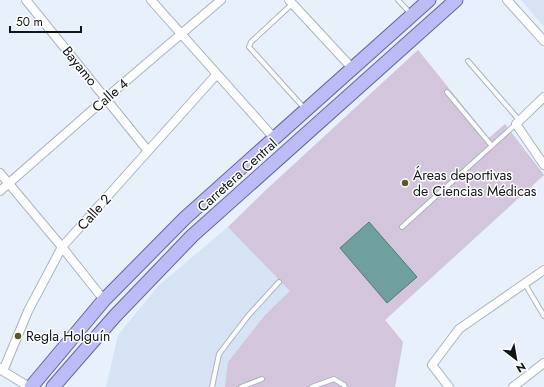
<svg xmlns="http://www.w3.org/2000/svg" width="544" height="387" viewBox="0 0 544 387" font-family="Jost,sans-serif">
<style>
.built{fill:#d5e3f5}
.green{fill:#d3c5db}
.water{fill:#6fa09e;stroke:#537676}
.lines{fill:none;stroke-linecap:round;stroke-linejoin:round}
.service-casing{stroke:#abb3be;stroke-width:6}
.minor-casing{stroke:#abb3be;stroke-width:10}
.primary-casing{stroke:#6664a5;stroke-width:15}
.service{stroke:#fff;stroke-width:4}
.minor{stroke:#fff;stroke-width:8}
.primary{stroke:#bebcf7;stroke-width:13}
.poi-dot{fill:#5c5824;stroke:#fff;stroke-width:1.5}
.labels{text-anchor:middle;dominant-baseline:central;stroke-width:3;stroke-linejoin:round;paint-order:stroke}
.street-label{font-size:14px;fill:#111418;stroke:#fff}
.poi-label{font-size:14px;fill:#111418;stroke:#fff;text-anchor:start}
</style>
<rect width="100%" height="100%" fill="#e7f0fb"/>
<path class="built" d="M521,0h23v27z
M418,50l71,88 16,-14 39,51 -159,145 18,22 -8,45h-289l12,-52 40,-49 70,-59 38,-37z"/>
<path class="green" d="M418,50l71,88 16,-14 39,51 -159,145 18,22 -8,45h-170l3,-25 37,-47 25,-24 -62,-64 38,-37z"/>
<path class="water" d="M369,222l48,55 -30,26 -47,-55z"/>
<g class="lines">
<defs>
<path id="service" d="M398,0l13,14
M292,4l-41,38 -2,5 56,62
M468,61l52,60
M447,92l45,54
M402,227l114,-103
M525,284l19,32
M212,387l7,-33 29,-38 31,-34
M241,387l21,-8
M312,387l22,-8 10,6 1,2"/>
<path id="minor" d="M26,0l122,151
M151,0l123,138
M289,0l63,68
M507,0l37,41
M544,97l-28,27 28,41
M0,173l62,74 42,53
M0,191l106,-93 115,-98
M1,368l2,3 26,16
M3,371l25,-60 34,-64 155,-173
M449,387l-17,-22 27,-36 85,-59
M513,387l31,-24"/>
<path id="primary" d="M31,387l73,-87 81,-82 244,-218
M53,387l62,-71 77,-80 264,-236"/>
</defs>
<use href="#service" class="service-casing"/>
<use href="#minor" class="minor-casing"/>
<use href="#primary" class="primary-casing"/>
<use href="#service" class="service"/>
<use href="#minor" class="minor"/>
<use href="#primary" class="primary"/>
</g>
<g class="poi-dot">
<circle cx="405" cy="183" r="4"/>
<circle cx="18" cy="336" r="4"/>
</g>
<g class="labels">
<g class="street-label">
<text transform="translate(80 66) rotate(51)">Bayamo</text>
<text transform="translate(110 95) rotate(-41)">Calle 4</text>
<text transform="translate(237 175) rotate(-42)">Carretera Central</text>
<text transform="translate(94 212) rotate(-48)">Calle 2</text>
</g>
<g class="poi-label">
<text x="413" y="175">Áreas deportivas<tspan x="413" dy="16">de Ciencias Médicas</tspan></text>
<text x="26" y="336">Regla Holguín</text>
</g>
</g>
<g transform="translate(516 359) rotate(149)" stroke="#ffffff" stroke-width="3" paint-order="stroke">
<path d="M0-3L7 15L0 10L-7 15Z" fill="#111418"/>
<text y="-6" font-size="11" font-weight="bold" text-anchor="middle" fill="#111418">N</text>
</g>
<path d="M10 26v6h71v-6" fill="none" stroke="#111418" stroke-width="2"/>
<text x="16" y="26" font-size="12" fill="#111418" stroke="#ffffff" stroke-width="3" paint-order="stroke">50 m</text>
</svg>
